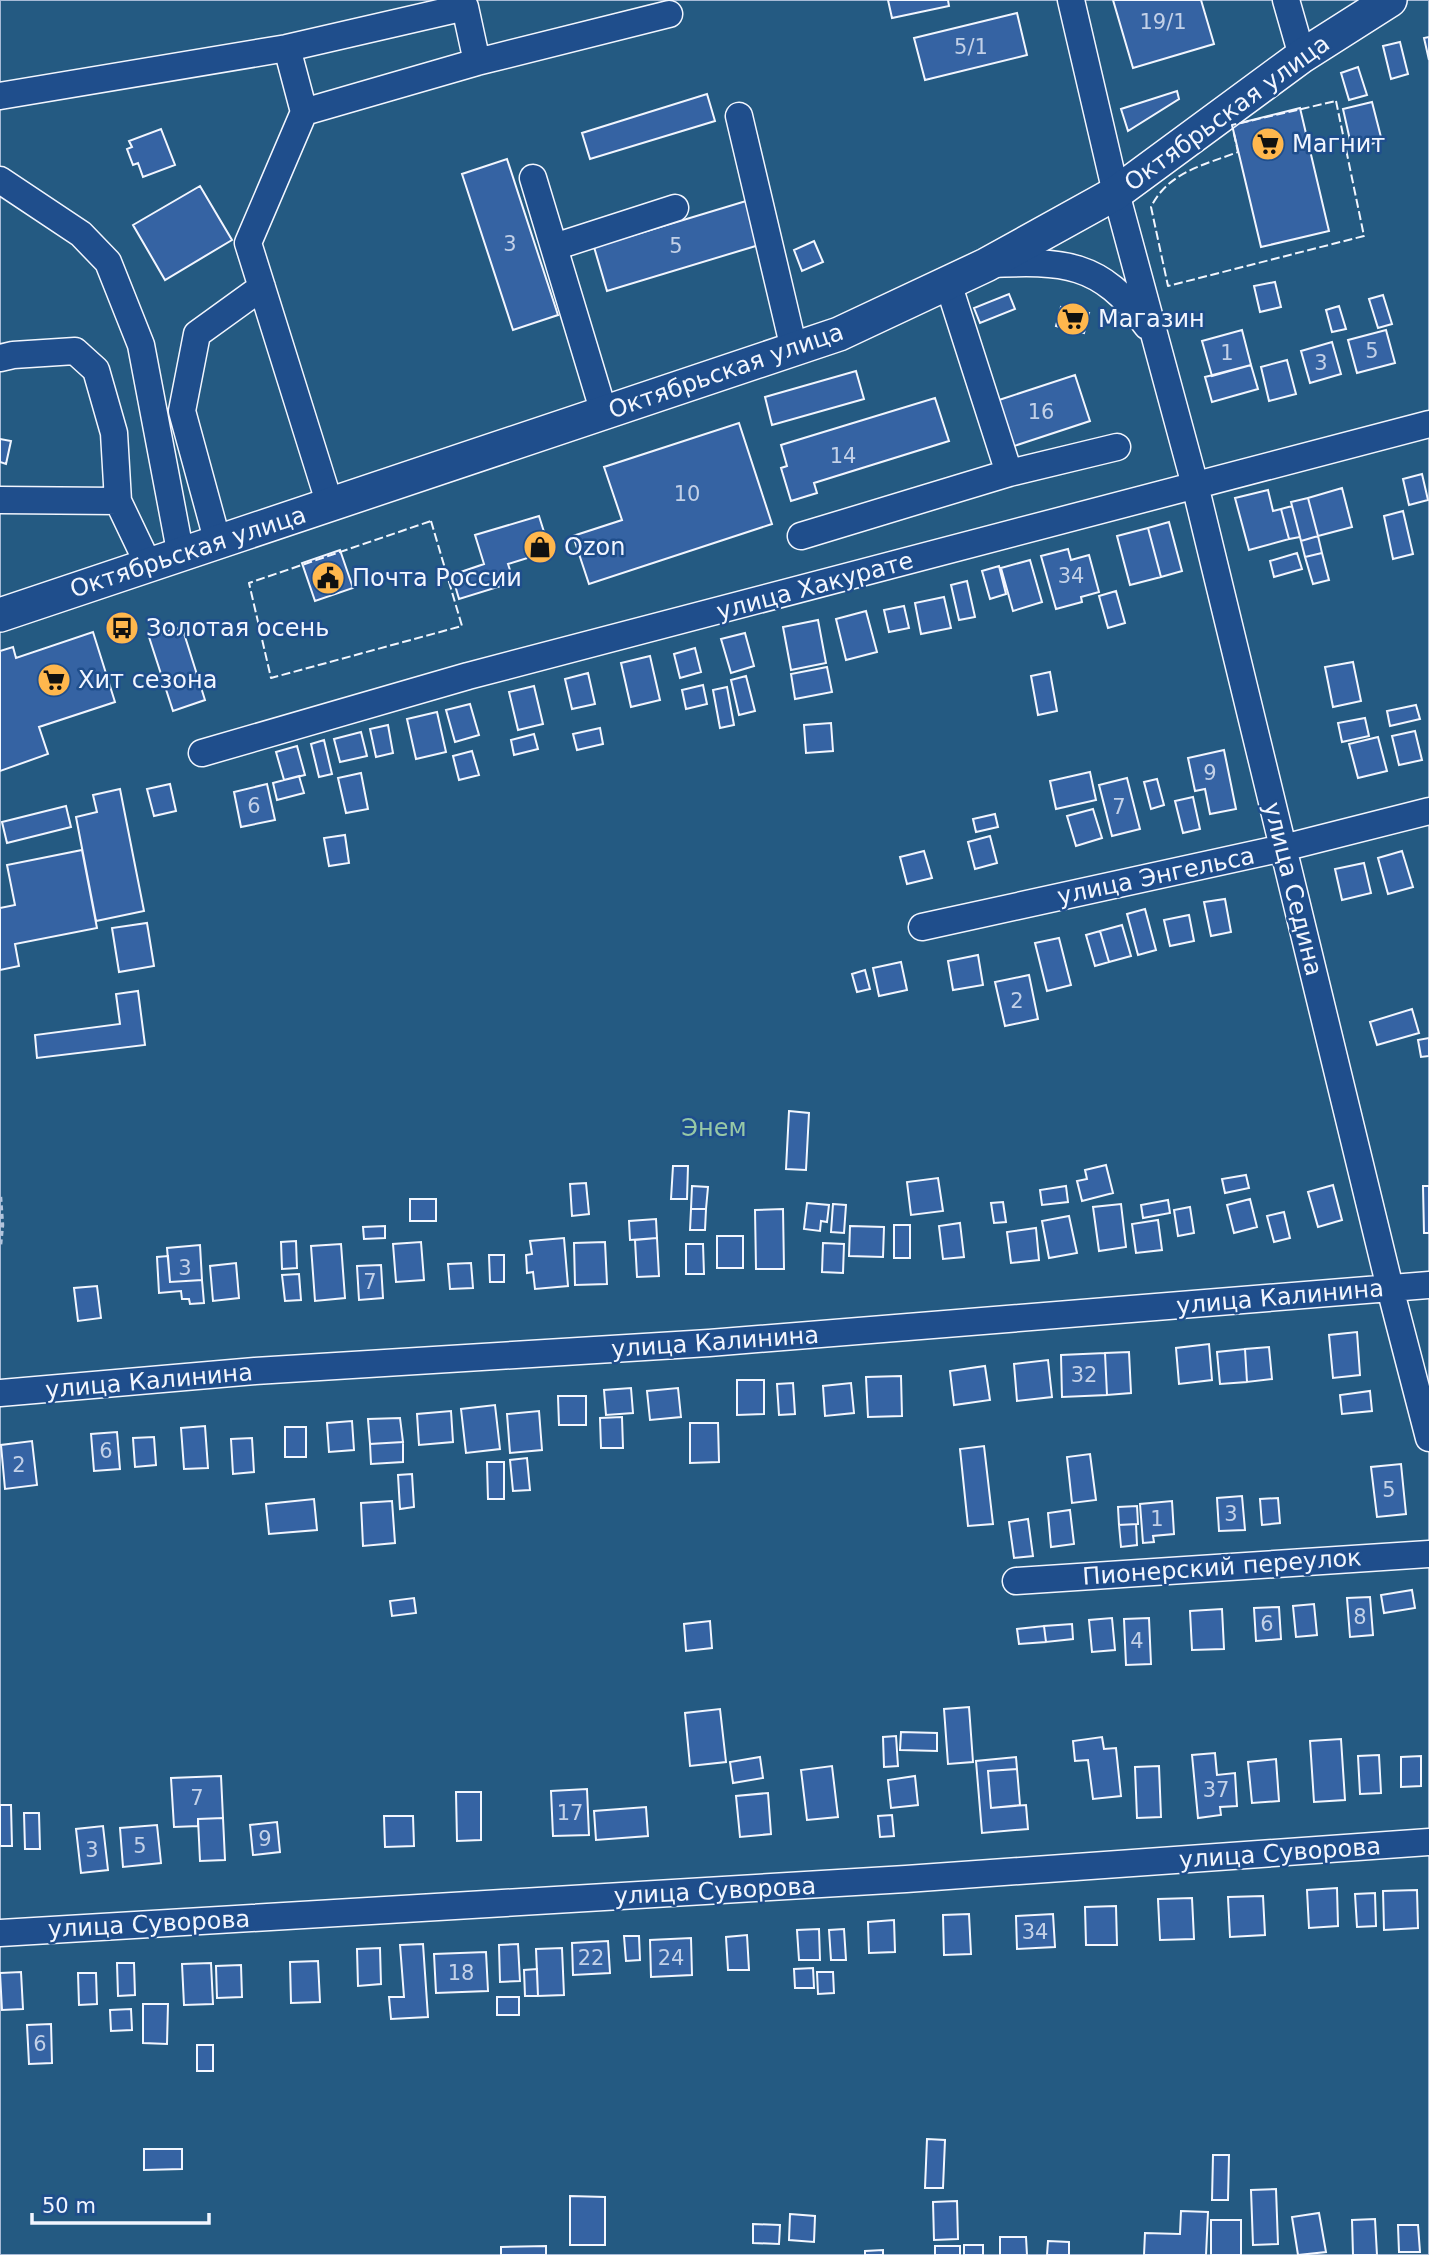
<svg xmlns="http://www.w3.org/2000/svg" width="1429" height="2255" viewBox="0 0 1429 2255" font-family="'DejaVu Sans',sans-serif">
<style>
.green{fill:#245a82;stroke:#a8bbd7;stroke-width:2}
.building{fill:#3563a3;stroke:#f2f6ff;stroke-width:2}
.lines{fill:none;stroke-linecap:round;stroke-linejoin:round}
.minor-casing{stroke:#f2f6ff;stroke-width:29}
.major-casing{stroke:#f2f6ff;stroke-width:36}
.path{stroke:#b3c4dc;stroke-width:4.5;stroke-dasharray:5 3.5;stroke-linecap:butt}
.minor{stroke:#1f4e8c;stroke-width:26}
.major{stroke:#1f4e8c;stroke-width:33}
.fence{stroke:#f2f6ff;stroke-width:2;stroke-dasharray:9 3.5;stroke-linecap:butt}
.labels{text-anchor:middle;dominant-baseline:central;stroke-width:5;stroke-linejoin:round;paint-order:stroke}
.number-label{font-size:21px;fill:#c3d1e8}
.street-label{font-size:24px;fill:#f2f6ff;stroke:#1f4e8c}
.poi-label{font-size:24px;fill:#f2f6ff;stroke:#1f4e8c;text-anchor:start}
.park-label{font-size:24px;fill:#97c8a6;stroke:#1f4e8c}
</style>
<rect width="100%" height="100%" fill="#1f4e8c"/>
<path class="green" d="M0,0h1429v2255h-1429z"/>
<path class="building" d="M888,0h60l1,6 -57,12z
M1113,0h88l13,44 -81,24z
M1017,13l10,42 -102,25 -11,-42z
M1429,37v23l-5,-22z
M1400,42l8,32 -17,5 -8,-33z
M1358,67l9,28 -18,5 -8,-27z
M1177,91l2,8 -51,32 -7,-22z
M707,94l8,27 -125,38 -8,-26z
M1372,102l10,39 -30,8 -9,-40z
M1300,108l29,123 -68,16 -29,-122z
M161,129l14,36 -32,12 -5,-14 -5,2 -6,-16 5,-2 -3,-6z
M507,159l51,156 -45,15 -51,-156z
M200,186l32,54 -67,40 -32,-55z
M746,201l13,44 -152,46 -13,-44z
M814,241l9,21 -21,9 -8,-21z
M1275,282l6,25 -21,5 -6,-26z
M1009,294l6,15 -35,14 -6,-15z
M1383,295l9,29 -14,4 -9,-29z
M1339,306l7,23 -14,3 -6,-22z
M1061,307l28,6 -5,20 -28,-7z
M1242,330l9,35 -39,11 -10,-35z
M1386,330l9,33 -38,10 -9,-33z
M1332,342l9,32 -31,9 -9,-32z
M1287,360l9,34 -27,7 -8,-34z
M1251,365l7,24 -46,13 -7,-25z
M856,371l8,28 -92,26 -7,-28z
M1075,375l15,46 -82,27 -15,-46z
M935,398l14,43 -135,42 3,10 -26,8 -10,-33 6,-2 -6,-21z
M739,423l33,101 -183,60 -16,-48 49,-16 -18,-53z
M0,439l11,2 -5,23 -6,-2z
M1422,474l6,26 -19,5 -6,-26z
M1342,488l10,39 -34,9 -10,-38z
M1268,490l5,21 8,-2 8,30 -40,11 -14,-52z
M1308,498l10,38 -17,5 -10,-39z
M1292,506l8,31 -11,2 -8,-30z
M1403,511l10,43 -20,5 -9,-43z
M539,516l11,35 -42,13 6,18 -55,17 -7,-24 32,-11 -9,-29z
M1169,522l13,49 -21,6 -13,-49z
M1148,528l13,49 -31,8 -13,-49z
M1318,536l4,17 -17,4 -4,-16z
M1068,549l3,11 18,-5 10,37 -18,5 1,5 -26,7 -15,-53z
M340,550l13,38 -38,13 -13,-38z
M1297,553l5,16 -28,8 -4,-16z
M1322,553l7,27 -16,4 -8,-27z
M1030,560l12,42 -29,9 -12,-43z
M999,566l7,28 -16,5 -8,-28z
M967,581l8,36 -16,3 -8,-35z
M1116,591l9,32 -17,5 -9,-32z
M944,597l7,31 -30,6 -6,-31z
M904,606l5,22 -20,4 -5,-22z
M866,611l11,41 -31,8 -10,-41z
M818,620l8,43 -35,7 -8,-43z
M182,627l23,73 -32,11 -24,-74z
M93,632l22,70 -76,25 9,27 -48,17v-120l13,-4 3,11z
M745,633l9,33 -23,7 -10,-34z
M695,648l6,24 -21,6 -6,-24z
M650,656l10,44 -29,7 -10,-44z
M1353,662l8,39 -28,6 -8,-40z
M827,667l5,25 -37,7 -4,-25z
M1050,672l7,39 -19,4 -7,-39z
M588,673l7,31 -23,5 -7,-30z
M746,676l9,35 -16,4 -8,-35z
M703,685l4,19 -21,5 -4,-19z
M534,686l9,38 -25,6 -9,-38z
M727,687l7,38 -14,3 -7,-38z
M470,704l9,31 -24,7 -9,-32z
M1416,705l4,14 -30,7 -3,-15z
M437,712l9,40 -30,7 -9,-40z
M1365,718l4,18 -27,6 -4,-19z
M831,723l2,28 -27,2 -2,-28z
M388,725l5,28 -17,4 -6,-28z
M600,728l3,16 -26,6 -4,-16z
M1415,731l7,29 -23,5 -7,-29z
M361,732l6,24 -27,6 -6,-23z
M534,734l4,15 -24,6 -3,-15z
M1378,737l9,34 -29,7 -9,-34z
M324,740l8,34 -13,3 -8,-33z
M297,746l8,29 -21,5 -8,-28z
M1224,750l12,59 -26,5 -5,-25 -10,2 -7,-33z
M472,751l7,24 -20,5 -6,-24z
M1090,772l6,28 -40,9 -6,-28z
M361,773l7,36 -22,4 -8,-35z
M299,776l5,17 -27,7 -4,-17z
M1127,778l13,51 -28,7 -13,-51z
M1157,779l7,26 -13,4 -7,-27z
M170,784l6,27 -22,5 -7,-27z
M267,784l8,36 -34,7 -7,-35z
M120,789l24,122 -48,10 -20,-104 21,-5 -4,-17z
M1193,797l7,32 -17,4 -8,-32z
M66,806l5,21 -64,16 -5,-21z
M1093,809l9,29 -26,8 -9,-30z
M995,814l3,13 -22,5 -3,-13z
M345,835l4,28 -20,3 -5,-28z
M990,836l7,27 -22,6 -7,-27z
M82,850l15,78 -82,16 4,22 -19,4v-62l15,-3 -8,-40z
M924,851l8,27 -25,6 -7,-27z
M1402,851l11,36 -25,7 -10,-36z
M1364,863l7,30 -29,7 -7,-31z
M1225,899l6,33 -20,4 -7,-34z
M1145,909l11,41 -18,5 -11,-41z
M1189,915l5,26 -24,5 -6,-26z
M147,923l7,43 -35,6 -7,-44z
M1122,925l9,31 -22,6 -9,-31z
M1100,931l9,31 -14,4 -9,-31z
M1059,938l12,47 -24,6 -12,-48z
M978,955l5,30 -30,5 -5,-29z
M901,962l6,28 -28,6 -6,-28z
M865,970l5,19 -13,3 -5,-18z
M1029,975l9,44 -33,7 -10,-44z
M138,991l7,54 -108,13 -2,-23 85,-11 -4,-30z
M1412,1009l7,24 -42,12 -7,-23z
M1429,1038v18l-8,1 -3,-17z
M789,1111l20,2 -3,57 -20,-1z
M1106,1165l7,28 -31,8 -5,-20 10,-2 -2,-9z
M673,1166h15l-1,33h-16z
M1246,1175l3,13 -24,5 -3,-14z
M938,1178l5,33 -32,4 -4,-33z
M586,1183l3,31 -17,2 -2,-32z
M1333,1185l9,35 -24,7 -10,-35z
M692,1186l16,1 -2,22h-15z
M1066,1186l2,16 -26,3 -2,-15z
M1423,1186h6v47h-5z
M410,1199h26v22h-26z
M1250,1199l7,28 -23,6 -7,-28z
M1168,1200l2,13 -27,5 -2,-13z
M1003,1202l3,20 -12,1 -3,-20z
M807,1203l22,2 -2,17 -6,-1 -1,10 -16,-2z
M833,1204l13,1 -2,28 -13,-1z
M1121,1204l5,43 -27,4 -6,-44z
M1190,1207l4,26 -16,3 -4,-26z
M691,1209h15l-1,21h-15z
M783,1209l1,60h-28l-1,-59z
M1284,1212l6,26 -16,4 -7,-26z
M1069,1216l8,37 -28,5 -7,-37z
M656,1219l1,19 -27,2 -1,-19z
M1158,1220l4,30 -26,3 -4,-29z
M960,1223l4,34 -21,2 -4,-33z
M894,1225h16v33h-16z
M385,1226v12l-21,1 -1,-12z
M850,1226l34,1 -1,30 -34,-1z
M1036,1228l3,32 -28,3 -4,-31z
M717,1236h26v32h-26z
M564,1238l4,48 -33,3 -2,-17 -6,1 -1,-18 6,-1 -2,-13z
M657,1238l2,38 -22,1 -2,-37z
M296,1241l1,27 -15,1 -1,-27z
M421,1242l3,38 -28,2 -3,-38z
M605,1242l2,42 -32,1 -1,-42z
M823,1243l21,1 -1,29 -21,-1z
M341,1244l4,54 -30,3 -4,-55z
M686,1244h17l1,30h-18z
M200,1245l2,35 -32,2 -3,-34z
M489,1255h15v27h-14z
M168,1256l2,26 32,-2 2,23 -14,1 -1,-5h-7l-1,-8 -22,2 -2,-36z
M236,1263l3,35 -26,3 -3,-35z
M471,1263l2,25 -23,1 -2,-25z
M381,1265l2,33 -24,2 -2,-34z
M299,1274l2,26 -16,1 -3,-26z
M97,1286l4,32 -23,3 -4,-33z
M1357,1332l3,43 -27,3 -4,-43z
M1209,1344l3,36 -33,4 -3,-36z
M1269,1347l3,32 -25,3 -2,-33z
M1245,1349l2,33 -27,2 -3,-32z
M1129,1352l2,41 -24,2 -2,-42z
M1105,1353l2,42 -45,2 -1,-42z
M1048,1360l4,37 -35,4 -3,-37z
M985,1366l5,34 -36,5 -4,-34z
M901,1376l1,40 -34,1 -2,-40z
M737,1380h27v34l-27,1z
M793,1383l2,31 -16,1 -2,-31z
M851,1383l3,30 -29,3 -2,-30z
M631,1388l2,25 -27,2 -2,-25z
M678,1388l3,29 -31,3 -3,-29z
M1370,1391l2,20 -30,3 -2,-19z
M558,1396h28v29h-27z
M495,1405l5,44 -34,4 -5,-44z
M451,1411l2,31 -34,3 -2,-31z
M539,1411l3,39 -32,3 -3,-39z
M622,1417l1,31h-22l-1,-30z
M400,1418l3,24 -33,2 -2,-25z
M352,1421l2,29 -25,2 -2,-29z
M690,1423h28l1,39 -29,1z
M205,1426l3,42 -24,1 -3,-41z
M285,1427h21v30h-21z
M117,1432l3,37 -26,2 -3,-37z
M154,1437l2,28 -21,2 -2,-29z
M252,1438l2,34 -21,2 -2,-35z
M32,1441l5,44 -32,4 -4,-44z
M403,1442v20l-32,2 -1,-20z
M984,1446l9,78 -25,2 -8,-77z
M1090,1454l6,46 -24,3 -5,-46z
M527,1458l3,32 -17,1 -3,-31z
M487,1462h17v37h-16z
M1401,1464l5,50 -29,3 -6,-50z
M412,1474l2,33 -14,2 -2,-34z
M1242,1496l3,34 -26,1 -2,-33z
M1278,1498l2,25 -18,2 -2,-26z
M314,1499l3,31 -48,4 -3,-30z
M392,1501l3,42 -32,3 -2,-43z
M1172,1501l2,33 -21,2 1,6 -11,1 -3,-39z
M1137,1506l1,18 -19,1 -1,-18z
M1070,1510l4,34 -23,3 -3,-34z
M1028,1519l5,37 -19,2 -5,-36z
M1136,1524l1,21 -16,2 -2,-22z
M1412,1590l3,18 -31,5 -3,-18z
M1370,1597l3,38 -23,2 -3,-39z
M414,1598l2,15 -24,3 -2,-15z
M1314,1604l3,31 -21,2 -3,-31z
M1279,1607l2,32 -25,2 -2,-33z
M1222,1609l2,40 -32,1 -2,-39z
M1112,1618l3,32 -23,2 -3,-32z
M1149,1618l2,46 -25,1 -2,-46z
M710,1621l2,27 -26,3 -2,-27z
M1072,1624l1,15 -27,3 -2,-16z
M1044,1626l2,16 -27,2 -2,-15z
M969,1707l4,55 -25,2 -4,-55z
M720,1709l6,53 -36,4 -5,-53z
M901,1732l36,1v18l-37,-1z
M896,1736l2,30 -14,1 -1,-30z
M1102,1737l2,12 12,-1 5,48 -28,3 -5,-39 -13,1 -2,-20z
M1341,1739l4,61 -31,2 -4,-61z
M1215,1753l2,22 18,-2 2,33 -17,1 1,8 -23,3 -6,-63z
M1379,1755l2,38 -21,1 -2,-38z
M1421,1756v30l-20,1v-30z
M760,1757l3,21 -30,5 -3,-21z
M1016,1757l1,12 -29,2 3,37 35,-3 2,24 -46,4 -6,-72z
M1276,1759l3,42 -27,2 -4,-41z
M832,1766l6,51 -31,3 -6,-50z
M1159,1766l2,51 -24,1 -2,-51z
M1017,1769l3,36 -29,3 -3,-37z
M221,1776l2,42 -25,1v7l-24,1 -3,-49z
M915,1776l3,29 -27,3 -3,-28z
M587,1789l2,46 -36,1 -2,-45z
M456,1792h25v48l-24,1z
M768,1793l3,41 -31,3 -4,-41z
M0,1805h11l1,41h-12z
M646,1807l2,29 -52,4 -2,-29z
M24,1813h15l1,36h-15z
M892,1815l2,21 -14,1 -2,-21z
M384,1816h29l1,30 -29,1z
M223,1818l2,42 -25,1 -2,-42z
M277,1822l3,30 -27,3 -3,-30z
M157,1825l4,38 -38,4 -3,-39z
M103,1826l5,44 -27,3 -5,-44z
M1337,1888l1,38 -29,2 -2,-38z
M1417,1890l1,38 -34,2 -1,-39z
M1375,1893l1,33 -19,1 -2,-33z
M1263,1896l2,39 -35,2 -2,-40z
M1192,1898l2,41 -34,1 -2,-41z
M1116,1906l1,39h-31l-1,-38z
M969,1914l2,40 -27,1 -1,-40z
M1053,1914l2,33 -38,2 -1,-33z
M894,1920l1,32 -26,1 -1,-31z
M819,1929l1,31h-21l-2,-30z
M844,1929l2,31h-15l-2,-30z
M747,1935l2,35h-21l-2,-33z
M624,1936h15l1,24 -14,1z
M691,1938l1,37 -41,2 -1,-37z
M608,1941l2,32 -37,2 -1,-32z
M423,1944l5,73 -37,2 -2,-22h15l-4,-52z
M518,1944l2,37 -20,1 -1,-37z
M380,1948l1,36 -23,2 -1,-37z
M562,1948l2,47 -26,1 -2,-47z
M486,1952l2,39 -52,2 -2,-39z
M318,1961l2,41 -29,1 -1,-41z
M117,1963h17l1,32 -17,1z
M211,1963l2,41 -29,1 -2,-41z
M241,1965l1,32 -25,1 -1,-32z
M813,1968l1,20h-19l-1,-19z
M537,1969l1,27h-13l-1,-26z
M21,1972l2,37 -21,1 -2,-37z
M817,1972h16l1,21 -16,1z
M78,1973h18l1,31 -18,1z
M497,1997h22v18h-22z
M143,2004h25l-1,40 -24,-1z
M131,2009l1,21 -21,1 -1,-21z
M51,2024l1,39 -23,1 -2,-39z
M197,2045h16v26h-16z
M927,2139l18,1 -2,48h-18z
M144,2149h38v20l-38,1z
M1213,2155h16l-1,45h-16z
M1276,2189l2,55 -25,1 -2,-55z
M570,2196l35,1v48h-35z
M957,2201l1,38 -24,1 -1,-38z
M1181,2211l27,1 -2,43h-62l1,-22 35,1z
M1319,2213l7,39 -28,3 -6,-38z
M790,2214l25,2 -1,26 -25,-2z
M1375,2219l2,36h-24l-1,-35z
M1211,2220h30v35h-30z
M753,2224l27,1 -1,19 -26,-1z
M1398,2225h20l2,27h-21z
M1000,2237h26l1,18h-27z
M1048,2241l21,1v13h-22z
M964,2245h19v10h-19z
M546,2246v9h-45v-8z
M935,2246h25v9h-25z
M883,2250v5h-18v-4z"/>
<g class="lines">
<defs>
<path id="minor" d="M1071,0l45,193 79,292 195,803 39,150
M1286,0l16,56
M287,48l178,-41 12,55
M0,96l287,-48 17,64 -56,131 82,262
M304,112l173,-50 192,-48
M739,116l55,233
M533,178l71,235
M0,180l81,54 27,28 33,83 40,211
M554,247l121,-39
M988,264c76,-3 112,-3 159,62
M0,358l13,-3 62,-4 21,19 18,63 4,68
M1009,473l108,-26
M0,500l118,1 31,65
M801,536l208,-63 -61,-190
M218,543l-36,-132 15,-77 65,-47
M202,753l266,-77 961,-252
M922,927l361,-79 146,-37
M0,1393l255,-22 454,-28 720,-58
M1016,1581l413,-27
M0,1933l906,-54 523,-37"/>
<path id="major" d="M0,615l839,-281 147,-69 130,-72 186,-137 88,-56"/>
</defs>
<use href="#minor" class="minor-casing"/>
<use href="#major" class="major-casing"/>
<path class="path" d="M0,1197l2,28 -2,20"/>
<use href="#minor" class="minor"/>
<use href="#major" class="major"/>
<path class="fence" d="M1336,101l28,135 -196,50 -17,-79c17,-35 53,-42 87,-55l-6,-27z
M431,521l31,105 -191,52 -22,-95z"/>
</g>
<defs>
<symbol id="supermarket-disc" viewBox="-11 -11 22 22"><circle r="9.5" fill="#ffb74d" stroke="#1f4e8c"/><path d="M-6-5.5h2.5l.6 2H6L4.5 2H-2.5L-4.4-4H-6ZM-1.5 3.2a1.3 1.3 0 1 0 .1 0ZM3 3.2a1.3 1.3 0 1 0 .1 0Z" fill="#111"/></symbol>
<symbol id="shop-disc" viewBox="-11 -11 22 22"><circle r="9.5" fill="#ffb74d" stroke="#1f4e8c"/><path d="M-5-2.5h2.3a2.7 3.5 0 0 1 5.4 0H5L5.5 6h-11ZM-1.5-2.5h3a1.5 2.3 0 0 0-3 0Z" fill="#111"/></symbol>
<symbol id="civic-disc" viewBox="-11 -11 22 22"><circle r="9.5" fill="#ffb74d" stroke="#1f4e8c"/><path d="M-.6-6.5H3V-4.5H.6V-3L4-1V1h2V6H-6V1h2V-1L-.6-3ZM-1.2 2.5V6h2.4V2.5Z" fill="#111"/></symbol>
<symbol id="bus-disc" viewBox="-11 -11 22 22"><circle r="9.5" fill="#ffb74d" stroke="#1f4e8c"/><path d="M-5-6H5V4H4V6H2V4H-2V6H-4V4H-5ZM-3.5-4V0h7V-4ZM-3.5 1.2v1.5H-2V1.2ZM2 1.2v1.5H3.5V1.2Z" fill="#111"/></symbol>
</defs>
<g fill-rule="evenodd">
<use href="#supermarket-disc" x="1249" y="125" width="38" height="38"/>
<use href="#supermarket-disc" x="1054" y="300" width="38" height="38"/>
<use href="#shop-disc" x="521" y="528" width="38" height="38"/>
<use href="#civic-disc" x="309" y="559" width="38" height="38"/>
<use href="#bus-disc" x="103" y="609" width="38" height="38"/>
<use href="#supermarket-disc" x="35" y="661" width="38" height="38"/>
</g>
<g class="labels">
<g class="number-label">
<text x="1163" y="22">19/1</text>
<text x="971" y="47">5/1</text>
<text x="510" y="244">3</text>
<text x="676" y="246">5</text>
<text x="1372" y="351">5</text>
<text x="1227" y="353">1</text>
<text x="1321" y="363">3</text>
<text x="1041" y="412">16</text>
<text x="843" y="456">14</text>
<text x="687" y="494">10</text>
<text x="1071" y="576">34</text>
<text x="1210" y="773">9</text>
<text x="254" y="806">6</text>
<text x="1119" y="807">7</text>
<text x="1017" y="1001">2</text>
<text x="185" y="1268">3</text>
<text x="370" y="1282">7</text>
<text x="1084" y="1375">32</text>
<text x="106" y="1451">6</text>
<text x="19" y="1465">2</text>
<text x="1389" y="1490">5</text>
<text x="1231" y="1514">3</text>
<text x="1157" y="1519">1</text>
<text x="1360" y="1617">8</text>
<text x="1267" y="1624">6</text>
<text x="1137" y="1641">4</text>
<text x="1216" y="1790">37</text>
<text x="197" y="1798">7</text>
<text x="570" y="1813">17</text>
<text x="265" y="1839">9</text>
<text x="140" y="1846">5</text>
<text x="92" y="1850">3</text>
<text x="1035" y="1932">34</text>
<text x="591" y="1958">22</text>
<text x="671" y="1958">24</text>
<text x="461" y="1973">18</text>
<text x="40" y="2044">6</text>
</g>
<g class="street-label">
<text transform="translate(1227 113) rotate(-36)">Октябрьская улица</text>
<text transform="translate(726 371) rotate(-19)">Октябрьская улица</text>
<text transform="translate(188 552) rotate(-18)">Октябрьская улица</text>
<text transform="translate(815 586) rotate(-15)">улица Хакурате</text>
<text transform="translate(1156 876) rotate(-12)">улица Энгельса</text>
<text transform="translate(1293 889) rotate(76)">улица Седина</text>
<text transform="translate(1280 1297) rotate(-5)">улица Калинина</text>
<text transform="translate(715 1342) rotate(-4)">улица Калинина</text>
<text transform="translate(149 1381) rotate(-5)">улица Калинина</text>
<text transform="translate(1222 1567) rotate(-4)">Пионерский переулок</text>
<text transform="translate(1280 1853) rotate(-4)">улица Суворова</text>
<text transform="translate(715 1891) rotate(-3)">улица Суворова</text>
<text transform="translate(149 1924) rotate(-3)">улица Суворова</text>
</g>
<g class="poi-label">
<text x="1292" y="144">Магнит</text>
<text x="1098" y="319">Магазин</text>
<text x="564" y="547">Ozon</text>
<text x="352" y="578">Почта России</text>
<text x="146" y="628">Золотая осень</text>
<text x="78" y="680">Хит сезона</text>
</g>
<g class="park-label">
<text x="714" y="1128">Энем</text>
</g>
</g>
<path d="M32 2213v10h177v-10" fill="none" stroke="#f2f6ff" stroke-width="3.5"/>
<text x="42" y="2213" font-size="21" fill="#f2f6ff" stroke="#1f4e8c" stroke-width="5" paint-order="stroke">50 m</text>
</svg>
